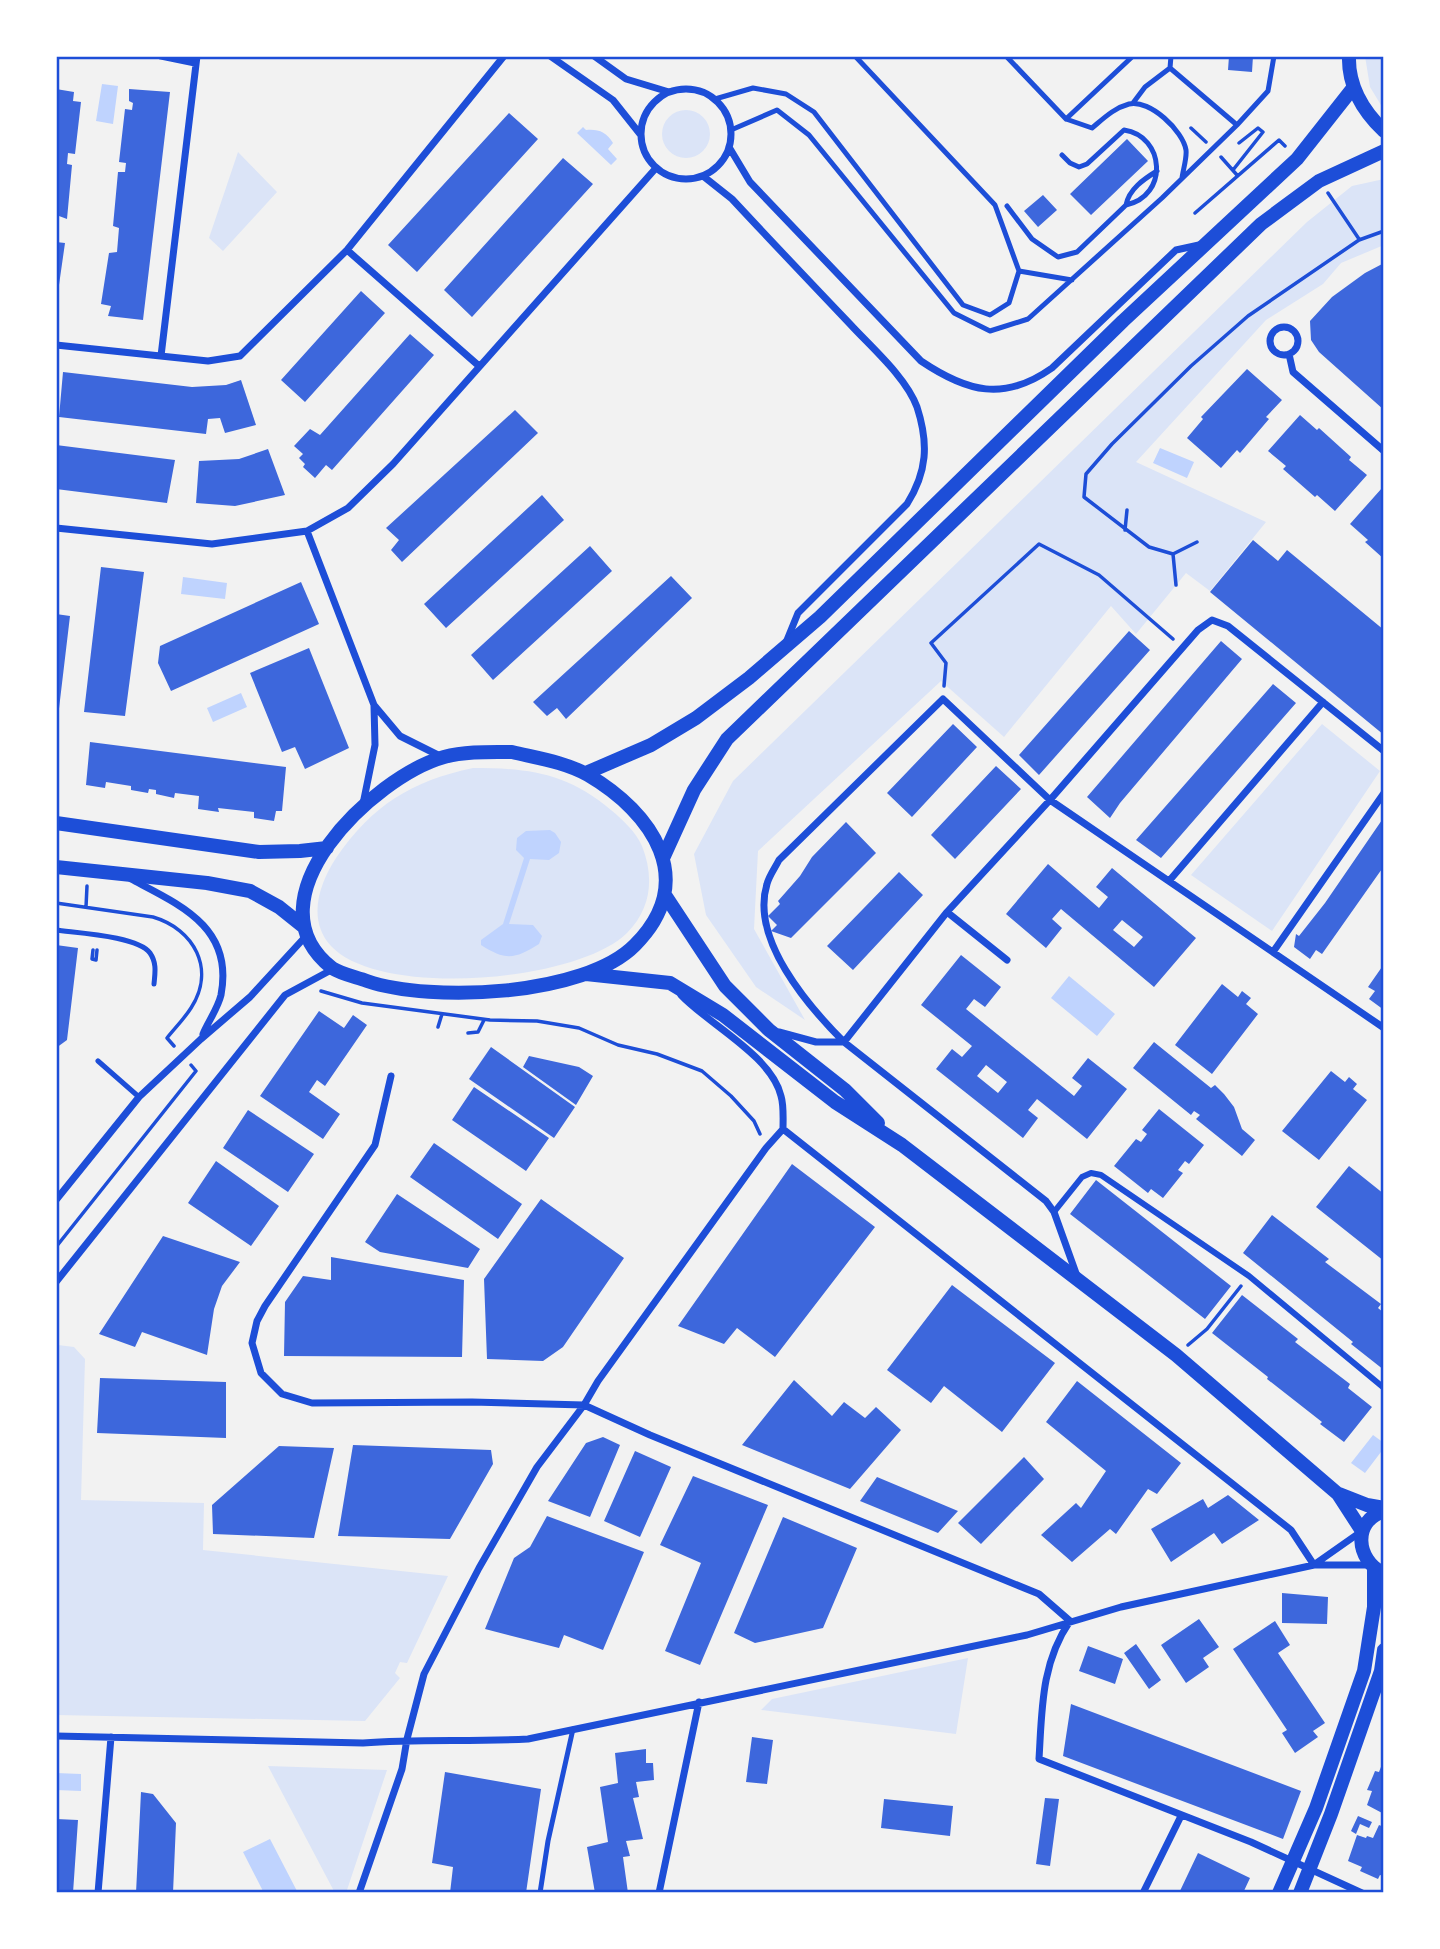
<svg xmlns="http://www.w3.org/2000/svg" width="1440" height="1949" viewBox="0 0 1440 1949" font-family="'Asap Condensed',sans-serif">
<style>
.green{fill:#dbe4f7}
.water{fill:#bfd3fe}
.building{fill:#3d67dc;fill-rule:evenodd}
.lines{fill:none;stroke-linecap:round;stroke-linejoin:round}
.path{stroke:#1d4ed8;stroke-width:3.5}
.service{stroke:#1d4ed8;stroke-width:5}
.pedestrian{stroke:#1d4ed8;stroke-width:6}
.minor{stroke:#1d4ed8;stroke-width:7}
.secondary{stroke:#1d4ed8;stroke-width:14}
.neatline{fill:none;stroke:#1d4ed8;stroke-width:2.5}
</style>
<rect width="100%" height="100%" fill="#f2f2f2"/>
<path class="green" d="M1365,56h19v54l-14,-23z
M662 134a24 24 0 1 1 48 0a24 24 0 1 1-48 0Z
M238,152l39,40 -54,59 -14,-13z
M1384,179v66l-43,18 -18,21 -57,36 -130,142 130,60 -56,69 -24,-18 -50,61 -25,-28 -107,131 -63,-56 -183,170 -4,78 51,91 -49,-33 -50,-72 -12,-61 39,-73 574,-559 45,-36z
M1322,724l58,47 -108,160 -81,-56z
M473,768c56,0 94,5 138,42 11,9 25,22 31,36 12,30 10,62 -15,87 -49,49 -247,66 -296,13 -24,-26 -12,-62 5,-88 36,-53 76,-77 137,-90z
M58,1345l16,2 11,12 -4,141 123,3 -1,47 245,26 -41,87 -7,-1 -5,11 5,5 -35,43 -309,-6z
M968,1658l-12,76 -195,-24 11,-11z
M268,1766l119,4 -41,123h-11z"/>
<path class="water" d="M102,84l16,2 -5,38 -17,-3z
M583,127l3,3c13,-1 20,2 27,13l-5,6 9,10 -6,6 -34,-32z
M1160,448l34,14 -7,16 -34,-15z
M183,577l44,6 -2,16 -44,-5z
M241,693l6,14 -34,15 -6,-14z
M550,830l5,3 6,9 -2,11 -10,7 -19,-1 -21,65 24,1 9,11 -3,8c-24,15 -33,17 -58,1v-5l22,-16 21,-66 -8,-8 1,-12 9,-7z
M1069,976l46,38 -18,22 -46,-38z
M1373,1435l11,8v5l-19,25 -14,-10z
M56,1773l25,1v17l-25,-1z
M270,1839l28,54h-34l-21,-41z"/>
<path class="building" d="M1229,56h24l-1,16 -24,-2z
M56,89l18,3 -1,9 8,1 -6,52 -7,-1 -1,11 5,1 -5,54 -8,-3 -1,14z
M129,89l41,3 -27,228 -35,-4 3,-10 -10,-2 8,-51 8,-1 2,-24 -6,-2 5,-54h7l1,-9 -7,-1 6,-53 7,1 1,-7 -4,-2z
M509,113l29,26 -121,133 -29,-27z
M1127,139l21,22 -57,54 -21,-21z
M563,158l30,26 -121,133 -28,-27z
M1043,195l14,15 -19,17 -14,-16z
M56,242l9,1 -7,49h-2z
M1384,263v147l-65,-58 -8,-12 -1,-19 22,-24 33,-24z
M361,291l24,22 -80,89 -24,-22z
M410,334l24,21 -102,115 -6,-5 -11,13 -12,-11 2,-3 -6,-6 4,-4 -9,-8 16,-17 10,6z
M1247,369l35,31 -16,17 3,2 -29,34 -3,-3 -16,18 -34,-30 16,-19 -2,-2z
M63,372l129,15 34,-2 15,-5 15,45 -31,8 -5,-15 -12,1 -2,15 -147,-17z
M515,410l23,23 -136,129 -11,-12 8,-10 -13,-12z
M1300,415l17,15 2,-2 32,29 -2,3 18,15 -32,36 -18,-16 -2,2 -32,-28 3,-3 -18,-15z
M56,445l119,15 -8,43 -111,-14z
M268,449l17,46 -50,11 -39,-3 3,-42 40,-2z
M1382,488l2,2v69l-19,-17 3,-2 -18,-16z
M542,495l22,25 -118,108 -22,-24z
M1253,540l25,21 9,-11 97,80v105l-174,-143z
M590,546l22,25 -119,109 -22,-25z
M101,567l43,5 -19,144 -41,-4z
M671,576l21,22 -126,121 -9,-11 -10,8 -14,-14z
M301,582l18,42 -148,67 -13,-28 2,-17z
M56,614l14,2 -12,101h-2z
M1129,631l21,19 -111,125 -20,-20z
M1221,641l21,18 -122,144 -10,15 -23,-21z
M309,648l40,100 -44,21 -10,-22 -13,5 -32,-79z
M1273,684l23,19 -135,155 -25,-18z
M953,724l24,23 -65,70 -25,-24z
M90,742l196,25 -4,44h-6l-2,10 -20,-3v-6l-36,-4 1,4 -21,-3 1,-13 -24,-3 -1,5 -18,-4v-4l-7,-1 -1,4 -17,-3v-4l-25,-4 -1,6 -19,-3z
M996,766l25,23 -66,70 -24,-24z
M1384,817v49l-62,88 -6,-4 -6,9 -16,-12 2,-13 3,2 26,-33z
M846,822l30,31 -85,85 -20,-7 6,-6 -9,-9 12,-12 -2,-3 22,-25 12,-19z
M1048,864l51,44 9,-11 -12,-10 16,-19 84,70 -42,49 -93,-78 -9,10 10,9 -16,20 -40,-34zM1122,920l21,17 -9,10 -21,-17z
M899,872l24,23 -70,75 -26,-24z
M56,945l22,3 -11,92 -11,8z
M961,955l40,32 -16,20 -11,-8 -8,10 108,87 8,-10 -10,-8 16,-20 39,31 -40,50 -50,-40 -9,11 10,8 -15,20 -87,-69 16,-20 10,8 10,-11 -51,-41zM986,1065l21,17 -9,11 -21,-17z
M1384,964v46l-15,-11 6,-8 -7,-4z
M1222,984l16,13 4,-6 9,7 -5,6 12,10 -46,60 -37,-29z
M319,1011l25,17 9,-13 14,10 -42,61 -8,-6 -8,12 31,22 -17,25 -63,-43z
M1154,1042l57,46 4,-3 9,9 10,13 8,22 13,11 -13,16 -46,-37 4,-4 -6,-4 -3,4 -58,-47z
M491,1047l84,60 -21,31 -85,-59z
M529,1056l50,11 14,9 -17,29 -53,-38z
M1331,1071l14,11 4,-5 8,7 -4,5 14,11 -48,60 -37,-29z
M474,1087l75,51 -23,33 -74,-51z
M1159,1109l45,36 -15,19 -4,-3 -7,9 5,3 -20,25 -12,-9 -3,4 -34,-27 22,-27 5,3 6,-8 -5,-4z
M248,1110l66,44 -26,38 -65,-44z
M434,1143l88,61 -24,35 -88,-62z
M216,1161l63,45 -28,40 -63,-43z
M792,1164l83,63 -100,130 -38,-29 -13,16 -46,-18z
M1349,1166l35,28v67l-68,-54z
M1096,1180l135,106 -26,33 -135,-105z
M397,1194l83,55 -12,19 -88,-16 -15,-10z
M541,1199l83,59 -61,89 -20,14 -56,-2 -3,-80z
M1272,1215l57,44 -4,3 56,42 -3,4 6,5v57l-33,-26 2,-2 -110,-89z
M163,1236l77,26 -18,24 -8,23 -7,46 -65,-23 -7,15 -36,-13z
M331,1257l133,23 -2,77 -178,-1 1,-54 18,-26 28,4z
M952,1285l103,78 -53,69 -58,-46 -13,17 -44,-33z
M1242,1295l56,44 -3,3 55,42 -2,4 24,19 -28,35 -24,-18 2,-2 -55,-43 1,-2 -56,-44z
M100,1378l126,4v56l-129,-5z
M794,1380l38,36 12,-14 21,16 11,-11 25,23 -51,59 -108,-44z
M1077,1381l104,82 -24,31 -9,-5 -32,45 -6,-5 -38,33 -31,-27 35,-32 5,5 25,-37 -60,-49z
M603,1437l17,8 -30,72 -42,-16 38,-58z
M353,1445l138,5 2,14 -43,75 -112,-3z
M279,1446l55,2 -20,90 -101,-4 -1,-29z
M635,1451l36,16 -31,70 -36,-16z
M1024,1457l20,22 -63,65 -23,-21z
M693,1476l75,29 -68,160 -35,-14 36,-88 -41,-18z
M877,1477l81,34 -20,22 -78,-32z
M1228,1495l31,25 -37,24 -8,-11 -43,29 -20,-33 52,-30 5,9z
M547,1516l97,36 -41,98 -39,-15 -5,13 -74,-19 29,-71 16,-11z
M783,1517l74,31 -34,80 -68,15 -21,-10z
M1282,1593l46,4 -1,27 -45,-1z
M1199,1619l20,28 -16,11 6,9 -23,16 -25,-38z
M1275,1621l15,24 -12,8 47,70 -12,8 5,6 -23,16 -13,-20 5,-3 -54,-81z
M1136,1644l25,36 -12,9 -25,-36z
M1088,1646l35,13 -8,25 -36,-13z
M1071,1704l230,87 -18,48 -220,-83z
M752,1737l21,3 -6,44 -21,-2z
M646,1749v14h7l1,17 -18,2 3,15 -6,1 10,41 -17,2 4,15 -7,1 5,36h-33l-8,-46 21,-5 -8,-55 18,-4 -3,-30z
M1384,1759v55l-17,-9 5,-14 -5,-1 6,-14 2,-5 4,1z
M445,1772l96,17 -15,104h-76l3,-26 -21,-4z
M141,1792l12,2 23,29 -3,70h-37z
M1045,1798l14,1 -9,67 -14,-2z
M884,1799l69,7 -3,30 -69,-8z
M1358,1816l14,6 -3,6 -9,-4 -4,10 -5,-3z
M56,1819l22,1 -5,73 -17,-1z
M1379,1825l5,2v49l-4,-1 -2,4 -18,-8 2,-4 -14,-6 9,-26 9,3 1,-2 6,2z
M1198,1853l52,25 -7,15h-64z"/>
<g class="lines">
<path class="path" d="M1191,128l15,14
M1221,157l16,18
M1233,170l30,-38 -5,-4 -19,15
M1328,193l31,46
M1195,213l84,-73 6,6
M1125,530l2,-20
M1173,554l24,-12
M1176,585l-3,-31 -24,-7 -65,-50 2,-23 26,-30 79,-78 57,-50 111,-76 25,-9
M944,686l2,-23 -15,-20 108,-99 60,31 74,64
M56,903l97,14c41,12 63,52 38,91 -7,11 -16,20 -24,30l7,8
M86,907l1,-21
M93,950l-1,9 4,1 1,-10
M321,991l41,12 128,17 47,1 42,7 39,17 39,9 45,17 29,25 23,25 6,13
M438,1027l4,-13
M468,1033l10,-1 6,-12
M56,1247l140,-176 -5,-6
M1188,1345l19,-16 34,-43"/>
<path class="service" d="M1006,56l60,63 26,9c12,-10 22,-20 37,-24 21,-5 54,27 57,46 1,8 -3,20 -4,28
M1170,68l1,-12
M715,99l38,-11 33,6 28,18 149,193 27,10 19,-12 10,-32 -24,-66 -140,-149
M1133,103l12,-16 25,-19 67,57
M1066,119l67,-63
M731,130l46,-20 32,25 145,178 36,18 38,-12 134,-121 75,-73 31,-34 6,-35
M1126,205c3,-16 18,-26 31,-34
M1007,206l25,33 26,18 19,-5 49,-47c43,-9 39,-69 -2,-75l-37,34 -8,3 -9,-4 -8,-8
M1019,271l53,9
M56,930c21,3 82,6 94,23 7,10 5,20 4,31
M98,1061l41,36
M540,1893l8,-52 25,-112"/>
<path class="pedestrian" d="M1054,1212l28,-35 9,-4 10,2 148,101 135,112"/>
<path class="minor" d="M161,56l34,7
M550,56l63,44 27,34
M594,56l32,23 43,13
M641 134a45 45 0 1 1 90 0a45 45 0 1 1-90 0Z
M729,147l21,35 171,179c46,31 83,41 131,7l124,-118 23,-5
M703,176l29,23c39,42 78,83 118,125 21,23 56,53 67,83 12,37 10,65 -10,97l-109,109 -11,27
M347,250l132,116
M1270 341a14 14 0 1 1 28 0a14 14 0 1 1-28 0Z
M56,345l152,16 32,-5 107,-106 157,-194
M1289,354l4,18 91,79
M161,356l36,-300
M56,528l156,16 95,-13 41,-23 45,-44 263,-296
M307,531l67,174 26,31 42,21
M1384,751l-156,-125 -16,-6 -14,10 -148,170 -103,112 -103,130c-36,-36 -94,-103 -77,-158 2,-8 8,-16 12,-24l164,-161 107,101 334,228
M363,804l12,-59 -1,-39
M131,879c49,26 103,48 90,116 -3,13 -13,27 -18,39
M1169,881l154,-179
M947,912l60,48
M1273,952l111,-159
M681,995c27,29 91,61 100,101 3,10 2,23 2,33
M779,1032l37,10h28l202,159 8,11 23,64
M391,1076l-16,69 -110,161 -8,15 -5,22 9,30 21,21 30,9 160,-1 112,3 66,30 389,159 31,27c-29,42 -28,89 -31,138l212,83 111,51
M783,1129l508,401 23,35
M56,1200l83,-103 62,-58 49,-42 56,-61
M56,1282l229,-287 48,-26
M1315,1564l47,-33
M56,1736l307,7c55,-4 110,-1 165,-4l499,-104 94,-28 193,-42h56
M98,1893l13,-156
M359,1893l43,-124 5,-30 17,-65 55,-106 58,-101 47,-62 14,-24 168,-233 17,-19
M659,1893l40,-191
M1143,1893l38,-77"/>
<path class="secondary" d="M1349,56c-1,30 14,55 35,75
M512,752c25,6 53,10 76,23 65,38 111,106 47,170 -50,51 -204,58 -268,36 -11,-4 -26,-7 -35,-13 -87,-68 41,-191 112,-211 22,-6 46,-5 68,-5z
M586,773l65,-28 45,-27 53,-40 71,-61 303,-296 174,-162 56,-71
M56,823l203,29 41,-1 27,-3
M664,856l30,-66 33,-51 534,-515 58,-43 65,-30
M56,867l151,16 43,8 29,16 25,20
M665,895l60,91 44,44 76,60 33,33
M586,974l84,9 53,32 112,87 67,43 274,210 162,139 24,37
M1339,1494l28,11 17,3
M1383,1573c-27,-13 -31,-52 1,-62
M1279,1893l37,-85 48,-137 10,-64v-38
M1300,1893l31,-79 50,-143 3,-21"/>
</g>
<rect width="1440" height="1949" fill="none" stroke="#ffffff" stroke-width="116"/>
<rect x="58" y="58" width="1324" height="1833" class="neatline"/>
</svg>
